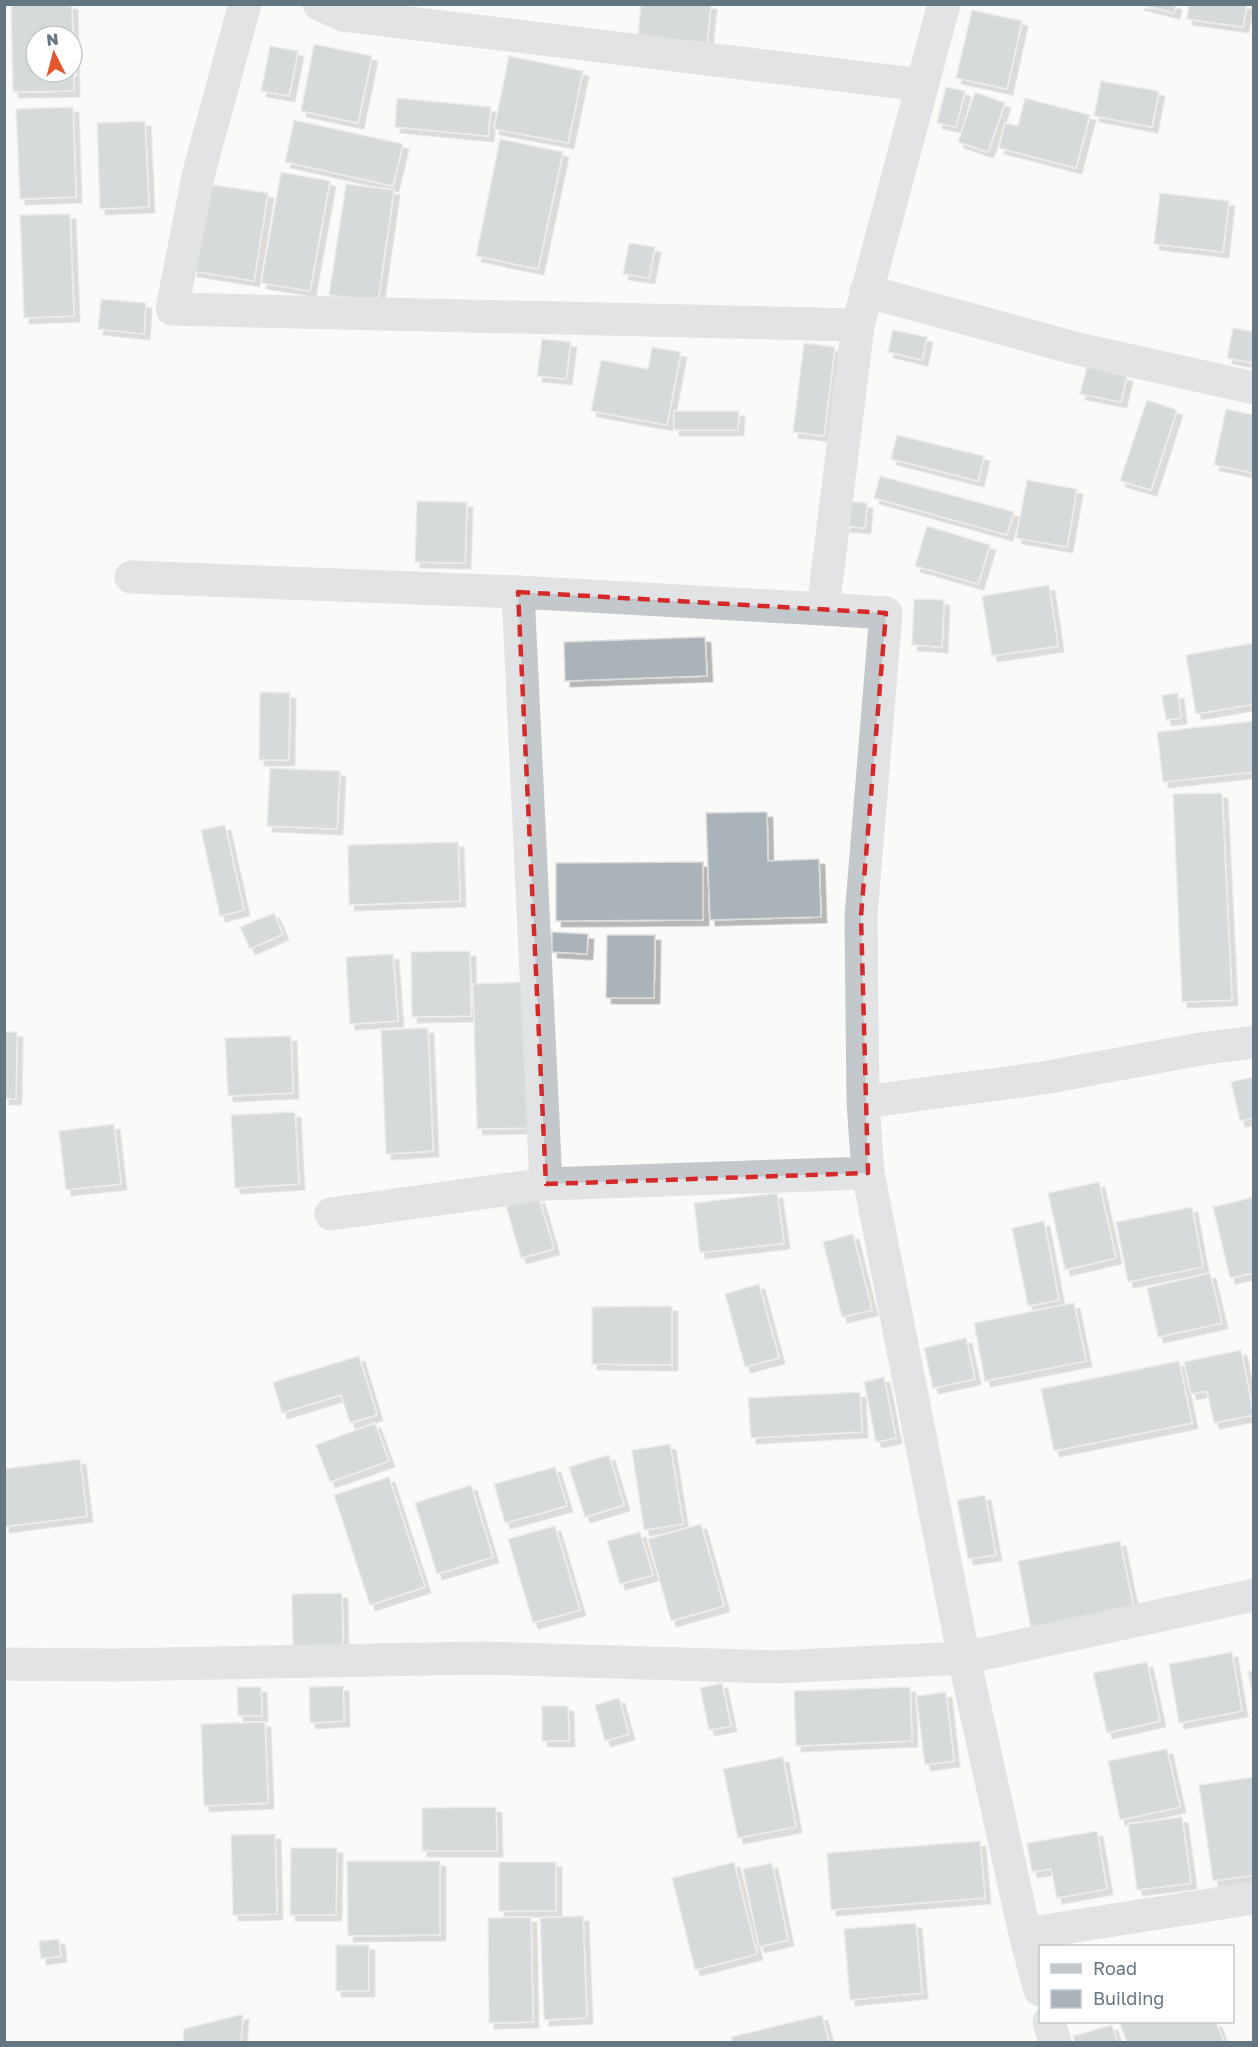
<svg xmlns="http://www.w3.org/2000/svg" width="1258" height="2047" viewBox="0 0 1258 2047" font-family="'Golos Text',sans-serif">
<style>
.building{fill:#aab3b9;stroke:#dcdcda;stroke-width:1.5;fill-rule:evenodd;filter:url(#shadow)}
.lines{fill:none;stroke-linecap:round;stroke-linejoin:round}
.street{stroke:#c3c8cc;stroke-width:33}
.marked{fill:none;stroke:#d62828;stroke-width:4.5;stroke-dasharray:12 8;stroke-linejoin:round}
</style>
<defs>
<filter id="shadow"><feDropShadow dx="5.5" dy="5.5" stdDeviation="0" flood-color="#0004"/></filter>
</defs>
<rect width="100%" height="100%" fill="#fafaf8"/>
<path class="building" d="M11,4h61l2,87 -61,1zM36,36h36v36h-36z
M641,4h70l-4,39 -69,-7z
M1138,4h38l-2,9z
M1189,4h58l-4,23 -56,-8z
M972,10l50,11 -15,68 -51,-11z
M314,44l58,12 -14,67 -57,-12z
M270,46l28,5 -9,45 -28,-5z
M509,56l74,15 -15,72 -74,-14z
M1101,81l58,10 -7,36 -58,-11z
M946,87l19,4 -9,36 -19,-4z
M975,92l30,11 -17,49 -30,-10z
M397,98l94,9 -3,29 -93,-9z
M1025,98l65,17 -14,53 -77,-20 6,-25 13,3z
M73,107l3,90 -56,2 -4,-90z
M294,120l109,24 -10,42 -108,-24z
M145,121l4,86 -49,2 -3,-86z
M500,139l63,13 -25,117 -62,-13z
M281,172l49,9 -20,110 -49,-8z
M206,184l62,9 -14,88 -62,-10z
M346,184l48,6 -16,111 -49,-6z
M1160,193l69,8 -6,51 -69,-8z
M70,214l4,102 -50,2 -4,-103z
M629,243l26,4 -6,31 -26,-4z
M101,299l45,4 -2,31 -46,-5z
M1233,328l21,4v31l-27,-5z
M893,330l34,7 -5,23 -34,-8z
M542,339l29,3 -5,37 -29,-3z
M804,343l31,4 -11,89 -31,-4z
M652,347l29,5 -14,73 -76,-14 10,-51 47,9z
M1087,367l40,9 -6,26 -41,-8z
M1147,400l30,10 -26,80 -31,-9z
M1226,409l28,6v58l-40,-8z
M674,411h65l-1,19h-64z
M897,435l87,21 -6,25 -87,-22z
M880,476l134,36 -7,23 -133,-37z
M1027,480l50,9 -10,58 -51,-9z
M417,501l50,1 -2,61 -50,-1z
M847,501l20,2 -2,25 -20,-2z
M927,526l63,19 -12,39 -63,-18z
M1049,585l9,61 -66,10 -10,-60z
M914,599l30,1 -2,47 -30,-2z
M705,637l2,39 -142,5 -1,-39z
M1254,643v61l-58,10 -10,-59z
M260,692l30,1 -1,67h-30z
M1178,693l3,25 -15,2 -4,-25z
M1254,721v51l-91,10 -6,-50z
M270,768l70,3 -3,58 -70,-3z
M1222,793l10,207 -50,2 -9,-208z
M767,812l1,49 51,-2 2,58 -111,3 -4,-107z
M225,825l19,85 -24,6 -19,-86z
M458,842l2,59 -111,4 -1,-60z
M703,862v58l-147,1v-58z
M274,913l9,21 -33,15 -10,-22z
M552,932l36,2 -1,20 -35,-2z
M607,935h48l-1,63h-48z
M470,951l1,65 -59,1 -1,-65z
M393,954l5,67 -48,3 -4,-67z
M524,982l5,146 -52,1 -4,-145z
M428,1028l5,123 -47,3 -5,-124z
M4,1032h13l-1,67h-12z
M291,1036l2,57 -65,3 -3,-58z
M1254,1077v41l-14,3 -9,-39z
M295,1112l4,72 -64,4 -4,-73z
M114,1124l7,60 -55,6 -7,-59z
M1099,1182l17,76 -51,12 -17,-77z
M777,1193l7,50 -84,10 -6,-50z
M1254,1197v76l-24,5 -17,-71z
M539,1198l15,51 -33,9 -15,-52z
M1192,1207l11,60 -75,15 -12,-60z
M1044,1221l15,79 -31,6 -16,-78z
M853,1234l19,76 -30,7 -19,-75z
M1210,1273l12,50 -64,14 -11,-49z
M759,1284l20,74 -34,9 -20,-73z
M1074,1303l12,58 -101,20 -11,-58z
M672,1306v59l-80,-1v-57z
M966,1338l9,41 -42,9 -9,-40z
M1241,1350l13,65 -40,8 -7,-32 -16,3 -7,-32z
M359,1356l18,59 -27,8 -9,-28 -59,18 -9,-31z
M1179,1361l13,62 -138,28 -13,-62z
M884,1377l12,61 -20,4 -12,-60z
M860,1392l2,40 -111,6 -3,-40z
M375,1423l14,38 -59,21 -14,-37z
M670,1444l13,80 -39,6 -12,-80z
M609,1455l15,50 -39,12 -16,-50z
M80,1459l7,57 -83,11v-58z
M555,1467l12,39 -62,17 -11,-39z
M389,1477l36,110 -55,18 -36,-110z
M471,1485l22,72 -56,17 -22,-71z
M985,1495l11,60 -28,4 -11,-59z
M701,1524l23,82 -53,15 -23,-82z
M555,1526l25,84 -47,13 -25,-84z
M640,1532l13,43 -33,9 -13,-43z
M1120,1541l14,68 -103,20 -13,-68z
M342,1593l1,53 -50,2 -1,-54z
M1232,1652l10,59 -63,12 -10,-59z
M1147,1662l13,59 -53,12 -14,-60z
M1254,1670v32l-6,-30z
M722,1683l9,43 -22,4 -9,-42z
M343,1686l1,35 -34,2 -1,-36z
M237,1687h24l1,29h-24z
M910,1687l2,54 -116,5 -2,-55z
M946,1692l8,69 -29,4 -9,-69z
M619,1698l10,36 -24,7 -10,-36z
M542,1706h26l1,35h-27z
M265,1722l3,81 -64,3 -3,-82z
M1167,1749l13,58 -60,13 -12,-59z
M783,1757l13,70 -58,11 -15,-69z
M1254,1777v98l-41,6 -14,-96z
M496,1807l1,44h-75v-43z
M1182,1817l9,66 -54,7 -9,-66z
M1097,1831l10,58 -50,9 -6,-29 -19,3 -5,-29z
M275,1834l2,80 -44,1 -2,-80z
M980,1841l5,57 -154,12 -4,-57z
M291,1848h46l-1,67h-46z
M347,1861h93v74l-92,1z
M499,1862h57v49h-57z
M734,1862l23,92 -62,16 -23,-92z
M772,1863l16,77 -29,7 -16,-78z
M583,1916l4,102 -43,2 -4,-102z
M531,1917l2,105 -44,1 -1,-105z
M916,1923l6,70 -72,7 -6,-71z
M59,1939l2,17 -20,3 -2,-18z
M336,1945h33v46h-33z
M243,2014l-2,28h-58l1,-13z
M822,2015l7,27h-96l-2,-5z
M1119,2022h97l8,20h-97z
M1112,2025l5,17h-42l-2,-6z"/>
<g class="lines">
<path class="street" d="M245,4l-46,168 -27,137 686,16
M319,4l24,11 579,70
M944,4l-86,321 -35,284 63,4 -25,303 2,186 5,71 96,485 61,276 15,56
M866,291l208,57 180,40
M131,577l387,15 305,17
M518,592l28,592
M863,1102l180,-24 163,-30 48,-6
M331,1214l215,-30 322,-11
M4,1664l110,1 368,-7 294,9 188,-9 290,-63
M1025,1934l229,-36
M1049,2022l6,20"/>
</g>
<path d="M0 0H1258V2047H0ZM518,592l368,21 -25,303 7,257 -322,11z" fill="#fafaf8" fill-opacity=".55" fill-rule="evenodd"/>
<path class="marked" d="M518,592l368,21 -25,303 7,257 -322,11z"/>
<rect width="1258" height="2047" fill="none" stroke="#657683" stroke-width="12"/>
<rect x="1039" y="1945" width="195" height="78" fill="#ffffff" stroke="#c1c8cd" stroke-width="1.5"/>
<rect x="1051" y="1964" width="30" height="9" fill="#c3c8cc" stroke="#c1c8cd" stroke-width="1.5"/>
<text x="1093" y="1975" font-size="18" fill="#657683">Road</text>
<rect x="1051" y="1990" width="30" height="18" fill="#aab3b9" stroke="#c1c8cd" stroke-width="1.5"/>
<text x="1093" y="2005" font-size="18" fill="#657683">Building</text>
<g transform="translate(54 54) rotate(354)"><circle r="28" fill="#ffffff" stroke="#c1c8cd" stroke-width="1.5"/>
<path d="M0-4.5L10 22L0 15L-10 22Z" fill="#e4572e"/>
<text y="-9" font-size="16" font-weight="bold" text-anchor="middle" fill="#657683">N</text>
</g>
</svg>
